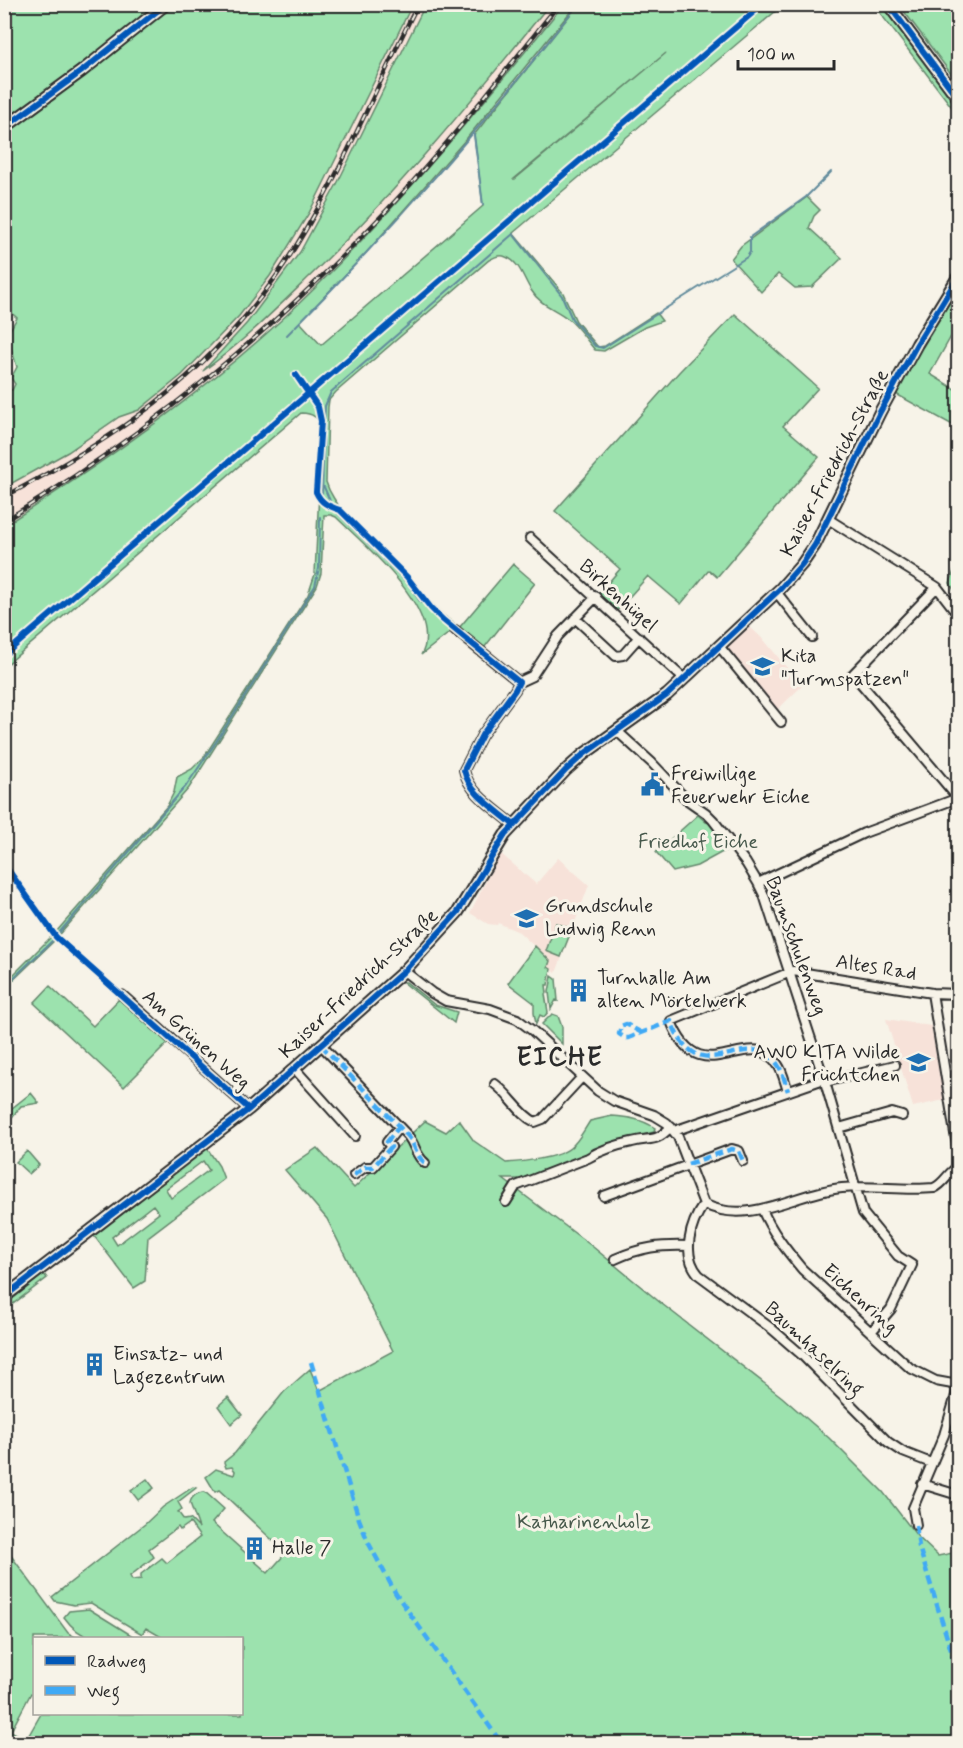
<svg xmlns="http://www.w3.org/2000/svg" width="963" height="1748" viewBox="0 0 963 1748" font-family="Mynerve,sans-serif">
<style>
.built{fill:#f7e2d9}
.green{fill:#9ce2ae;stroke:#64866c;stroke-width:1.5;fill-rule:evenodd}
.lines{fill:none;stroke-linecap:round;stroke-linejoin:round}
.stream{stroke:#608a9b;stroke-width:2}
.minor-casing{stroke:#2b2b2b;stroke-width:12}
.tertiary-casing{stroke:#2b2b2b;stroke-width:14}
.minor{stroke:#f7f3e8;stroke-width:8}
.tertiary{stroke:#f7f3e8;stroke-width:9}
.rail-casing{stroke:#2b2b2b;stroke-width:4.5}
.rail{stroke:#f7f3e8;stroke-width:2;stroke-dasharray:7;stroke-linecap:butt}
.quiet{stroke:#3fa9f5;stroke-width:4.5;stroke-dasharray:9 4.5;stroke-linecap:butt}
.cycleway-casing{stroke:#f7f3e8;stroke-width:10}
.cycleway{stroke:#0057b8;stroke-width:6}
.labels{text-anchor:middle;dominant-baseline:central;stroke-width:6;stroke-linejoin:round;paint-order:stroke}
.street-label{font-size:20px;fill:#2b2b2b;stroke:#f7f3e8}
.poi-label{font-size:20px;fill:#2b2b2b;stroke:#f7f3e8;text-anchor:start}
.park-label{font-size:20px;fill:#47594c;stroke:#f7f3e8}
.district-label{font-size:26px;font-weight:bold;letter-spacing:1.5px;fill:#2b2b2b;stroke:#f7f3e8}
</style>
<rect width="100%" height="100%" fill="#f7f3e8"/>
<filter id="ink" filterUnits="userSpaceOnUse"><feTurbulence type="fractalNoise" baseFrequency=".0167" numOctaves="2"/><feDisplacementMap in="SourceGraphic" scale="12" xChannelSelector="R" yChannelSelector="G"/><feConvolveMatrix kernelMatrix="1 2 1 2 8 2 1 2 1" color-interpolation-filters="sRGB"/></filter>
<g filter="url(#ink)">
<path class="built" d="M412,5h13l-106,214 -40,64 -32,40 -41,45 15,-10 36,-32 82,-78 80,-85 130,-158h14l-136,165 -114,120 -87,78 -47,38 -95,68 -79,51v-38l63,-35 52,-35 19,-7 43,-35 57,-59 31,-40 39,-63z
M749,626l15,14 38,46 -26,25 -51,-63z
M500,853l36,31 22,-26 31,27 -33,88 -8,-6 2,-6 -31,-29 -21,-9 -1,2 -9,-1 -18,-11z
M886,1019l45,7 13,74 -31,7z"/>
<path class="green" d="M4,5h408l-103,208 -39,63 -31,40 -57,59 -43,35 -20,7 -51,35 -63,35v-97h7l3,-6 -4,-6 6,-11 -10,-32 10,-17 -10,-9 -3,2z
M425,5h124c-77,95 -152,187 -240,272 -34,33 -68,67 -106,94l44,-48 53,-71 37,-68z
M563,5h13l-109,133 -101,115 -66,69 21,23 162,-139 -9,-71 104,-130h205l-270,228 50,60 13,28 22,26 7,-1 51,-33 6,8 -17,6 -41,24 -9,-1c-9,-10 -17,-24 -28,-32 -13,-10 -27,-13 -36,-28 -7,-10 -11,-28 -25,-33 -6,-3 -11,0 -17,3l-153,132 -7,8 -1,7 -2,75c10,33 58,68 83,94 16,18 28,37 49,50l-37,29c25,-43 -58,-111 -85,-138l-5,-2h-7l-3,58 -4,13 -128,202 -134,152 -50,48v-5l51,-51 111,-126 7,-14 3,-15 15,-8 12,-12 104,-162 7,-21 7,-145c-3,-11 -9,-16 -21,-16l-296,253v-141c109,-69 217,-145 310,-237 89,-88 169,-185 248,-283zM666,53l-151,126h-1z
M874,5h12l72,96v6l-4,3z
M899,5h59v78l-55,-73z
M807,197l13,13 -6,6 -5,12 33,30 -30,29 -17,1 -17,-14 -17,18 -30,-33 10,-13z
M958,283v41l-28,50 28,17v37l-64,-35z
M735,314l83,74 -35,38 36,31 -102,120 -8,-7 -28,34 -33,-28 -34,38 -18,-17 24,-28 -65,-58 124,-139z
M958,559v48l-5,-8 4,-3 -7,-13z
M513,564l22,19 -51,65 -25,-20z
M698,815l8,7 4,1 20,25 -33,18 -24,6 -17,-20z
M556,923l16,6 -11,28 -15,-6z
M535,946l15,15 -2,6 3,2 -3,16h-2l1,8 -2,1 3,18 -4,5 -4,-2 -4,9 -2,-11v-10l-26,-20z
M552,976l4,3 2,22 -2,-1 -5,9 -2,-17z
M403,982h3l29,23 22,7 -3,11z
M50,986l43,40 26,-27 49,44 -44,44 -90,-84z
M552,1014l6,2 4,11v17l-20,-20z
M31,1093l8,10 -18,3 -16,20 1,-13z
M612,1116c15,1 30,3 43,12l-1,4 -19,5 -44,15 -21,10 -47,17h-20l90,68 69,57 120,93 47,41 54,54 34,44 21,20 20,-4v191h-953l-1,-197 64,87 9,5h-43v57l-3,-2 -20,38 15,9 15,-26h201v-76h-79l-17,-10 -4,6 -51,-31 -17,2 -19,-4 -3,-4 93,-73 18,-17 30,-20 3,1 -18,14 4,7 -4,3 6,8 6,-1 9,9 -9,-25c1,-6 8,-12 15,-11l19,17 -12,14 56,50 18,-20 -67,-63 -4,2 -9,-15 10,-8 18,6 1,-4 -3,-4 -6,1 -2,-6 11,-9 49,-61 26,-23 9,22 74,-40 -66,-132 -42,-49 32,-22 37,40 71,-67 21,11 13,-12 15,21 32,22c16,-1 52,-5 64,-15 9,-7 14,-18 20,-27zM190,1523l10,14 -33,26 -5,-5 -21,16v5l-9,1 -2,-4 24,-19 -5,-8 29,-22 2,3z
M207,1148l12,18 5,13 -76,58 -3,44 -11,7 -40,-52zM203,1161l6,9 -38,28 -5,-9zM153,1205l6,8 -42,32 -5,-8z
M27,1151l12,14 -10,9 -13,-12z
M44,1274l3,4 -42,32v-5z
M228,1397l14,18 -11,9 -13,-18z
M147,1479l7,9 -16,12 -7,-9z
M89,1609l42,26 5,3c-32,1 -51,8 -72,-21l5,-6z"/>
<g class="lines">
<path class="stream" d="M474,135l9,70
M287,335c105,-105 200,-214 291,-331
M324,487l6,14
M322,496l3,-90 6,-14 182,-158 49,62 10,23 23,27 8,2 144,-91 3,-5v-15l56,-40 25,-25
M337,513l70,70 14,20
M4,987l48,-46 134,-155 30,-44 99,-156 4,-18 1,-51"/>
<defs>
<path id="minor" d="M828,519l109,68 21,27
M530,538l154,141
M937,587l-84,87 105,124
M777,593l35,44
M575,618l41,38 7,-1 16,-18
M455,630l64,52
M719,646l62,76
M617,731l35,32 34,36 20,14 7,7 33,43 12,20 6,12 61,187 38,131 35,43 14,9 -21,44 -20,23
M514,825c-18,-16 -45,-31 -50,-55l18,-35 33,-45 4,-8 13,-6 26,-40 38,-39
M758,883l106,-50 94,-35
M404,971l28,22 14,8 44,8 27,10 16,12 65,60 16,10 40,14 13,8 11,14 26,67
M932,993l26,159
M122,995l127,114
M321,1045l87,91c8,10 7,19 17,27
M295,1069l60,67
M825,1082l70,-17
M495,1084c15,11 24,30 40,38l8,-3 39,-42
M788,1091c-3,-8 -5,-19 -10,-26 -28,-44 -78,32 -107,-44l122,-50 139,22 26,1
M839,1128l53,-15 10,3
M674,1131l150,-52
M354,1175l11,-8h8l18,-20 -4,-5 12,-15
M604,1196l128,-47 7,2 4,10
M506,1202l10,-16 72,-28c13,-8 29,-13 44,-16 20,-5 23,1 39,-15
M704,1204c-14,20 -23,51 -5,71l73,54 30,26 86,87 15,10 28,11
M704,1204c46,23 91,-12 138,-16 30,-3 61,3 92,0 11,-5 14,-16 24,-21
M762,1209c9,22 25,42 40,60l108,99 26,13 22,4
M615,1259c27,-12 44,-14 74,-13
M922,1484l36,11
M916,1525l-3,-17 31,-73 14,-46"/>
<path id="tertiary" d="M888,4l70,94
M4,128l78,-57 84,-67
M4,1297l245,-188 155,-138 54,-59 47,-77 61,-65 18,-16 83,-59 113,-106 22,-25 13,-19 65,-133 37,-68 41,-67"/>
</defs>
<use href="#minor" class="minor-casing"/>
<use href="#tertiary" class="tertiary-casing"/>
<use href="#minor" class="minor"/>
<use href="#tertiary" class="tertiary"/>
<defs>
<path id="rail" d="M4,497c110,-58 201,-118 273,-222 58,-84 95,-181 141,-271
M4,521c142,-86 270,-190 383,-311 61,-65 116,-136 172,-206"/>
</defs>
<use href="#rail" class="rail-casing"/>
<use href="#rail" class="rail"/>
<path class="quiet" d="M642,1033l-16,-9 -5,2 -2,8 6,4h4l42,-17c29,76 79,0 107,44 5,7 7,18 10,26
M321,1045l87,91c8,10 7,19 17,27
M688,1164l44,-15 7,2 4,10
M354,1175l11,-8h8l18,-20 -4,-5 12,-15
M311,1362l48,157 9,23 28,52 106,150
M916,1525l3,22 39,126"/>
<defs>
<path id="cycleway" d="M888,4l70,94
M4,128l78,-57 84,-67
M296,375l22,32 3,14 -5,71c5,11 12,14 24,18l67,67 24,31 12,12 76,62 -4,8 -33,45 -18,35c5,24 32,39 50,55
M4,655c252,-219 506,-434 759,-651
M4,864l52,73 193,172
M4,1297l245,-188 155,-138 54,-59 47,-77 61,-65 18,-16 83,-59 113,-106 22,-25 13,-19 65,-133 37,-68 41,-67"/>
</defs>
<use href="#cycleway" class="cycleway-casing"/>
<use href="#cycleway" class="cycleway"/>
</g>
</g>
<defs>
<symbol id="school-bare" viewBox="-9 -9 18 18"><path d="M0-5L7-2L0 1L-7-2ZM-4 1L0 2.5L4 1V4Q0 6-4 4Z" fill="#1f6fb2" stroke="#f7f3e8" stroke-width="2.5" paint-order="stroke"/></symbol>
<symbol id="civic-bare" viewBox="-9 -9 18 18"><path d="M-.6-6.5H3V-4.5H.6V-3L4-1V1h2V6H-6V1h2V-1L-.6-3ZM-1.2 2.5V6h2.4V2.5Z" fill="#1f6fb2" stroke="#f7f3e8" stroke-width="2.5" paint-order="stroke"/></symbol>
<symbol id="building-bare" viewBox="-9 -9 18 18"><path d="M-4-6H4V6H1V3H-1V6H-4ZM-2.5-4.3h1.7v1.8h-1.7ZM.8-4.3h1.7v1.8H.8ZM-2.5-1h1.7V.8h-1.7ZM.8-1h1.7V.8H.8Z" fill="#1f6fb2" stroke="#f7f3e8" stroke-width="2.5" paint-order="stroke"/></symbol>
</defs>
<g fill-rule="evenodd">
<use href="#school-bare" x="746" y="650" width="33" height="33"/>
<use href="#civic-bare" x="636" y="768" width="33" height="33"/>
<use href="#school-bare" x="510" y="902" width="33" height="33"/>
<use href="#building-bare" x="562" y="974" width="33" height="33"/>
<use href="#school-bare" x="902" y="1046" width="33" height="33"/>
<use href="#building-bare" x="78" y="1348" width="33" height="33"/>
<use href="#building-bare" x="238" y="1532" width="33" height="33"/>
</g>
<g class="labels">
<g class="street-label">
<text transform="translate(835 463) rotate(-62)">Kaiser-Friedrich-Straße</text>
<text transform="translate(618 596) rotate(42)">Birkenhügel</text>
<text transform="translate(796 946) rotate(70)">Baumschulenweg</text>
<text transform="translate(876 968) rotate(9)">Altes Rad</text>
<text transform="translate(359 984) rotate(-43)">Kaiser-Friedrich-Straße</text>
<text transform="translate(196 1040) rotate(42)">Am Grünen Weg</text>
<text transform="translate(860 1299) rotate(42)">Eichenring</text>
<text transform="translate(814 1349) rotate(43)">Baumhaselring</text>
</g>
<g class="poi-label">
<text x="781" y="656">Kita<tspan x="781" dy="23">"Turmspatzen"</tspan></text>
<text x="671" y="774">Freiwillige<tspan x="671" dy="23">Feuerwehr Eiche</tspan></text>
<text x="545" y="906">Grundschule<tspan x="545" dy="23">Ludwig Renn</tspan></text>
<text x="597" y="978">Turnhalle Am<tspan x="597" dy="23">alten Mörtelwerk</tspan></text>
<text x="900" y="1052" text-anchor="end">AWO KITA Wilde<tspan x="900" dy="23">Früchtchen</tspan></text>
<text x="113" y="1354">Einsatz- und<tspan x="113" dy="23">Lagezentrum</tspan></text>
<text x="272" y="1548">Halle 7</text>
</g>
<g class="park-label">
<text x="698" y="842">Friedhof Eiche</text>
<text x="584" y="1522">Katharinenholz</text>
</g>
<g class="district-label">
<text x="560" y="1058">EICHE</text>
</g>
</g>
<rect width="963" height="1748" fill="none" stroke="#f7f3e8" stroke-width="24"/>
<rect x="12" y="12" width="939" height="1724" fill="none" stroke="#2b2b2b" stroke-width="2" filter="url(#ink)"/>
<rect x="33" y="1637" width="210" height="78" fill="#f7f3e8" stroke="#a5a39c" stroke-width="1.5"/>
<rect x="45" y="1656" width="30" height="9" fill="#0057b8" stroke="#a5a39c" stroke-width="1.5"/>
<text x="87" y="1667" font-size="18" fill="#2b2b2b">Radweg</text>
<rect x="45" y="1686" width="30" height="9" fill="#3fa9f5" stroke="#a5a39c" stroke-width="1.5"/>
<text x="87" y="1697" font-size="18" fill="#2b2b2b">Weg</text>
<path d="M738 60v9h96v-9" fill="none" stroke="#2b2b2b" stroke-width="3"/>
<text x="747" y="60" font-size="18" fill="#2b2b2b" stroke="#f7f3e8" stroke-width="4.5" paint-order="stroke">100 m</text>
</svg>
